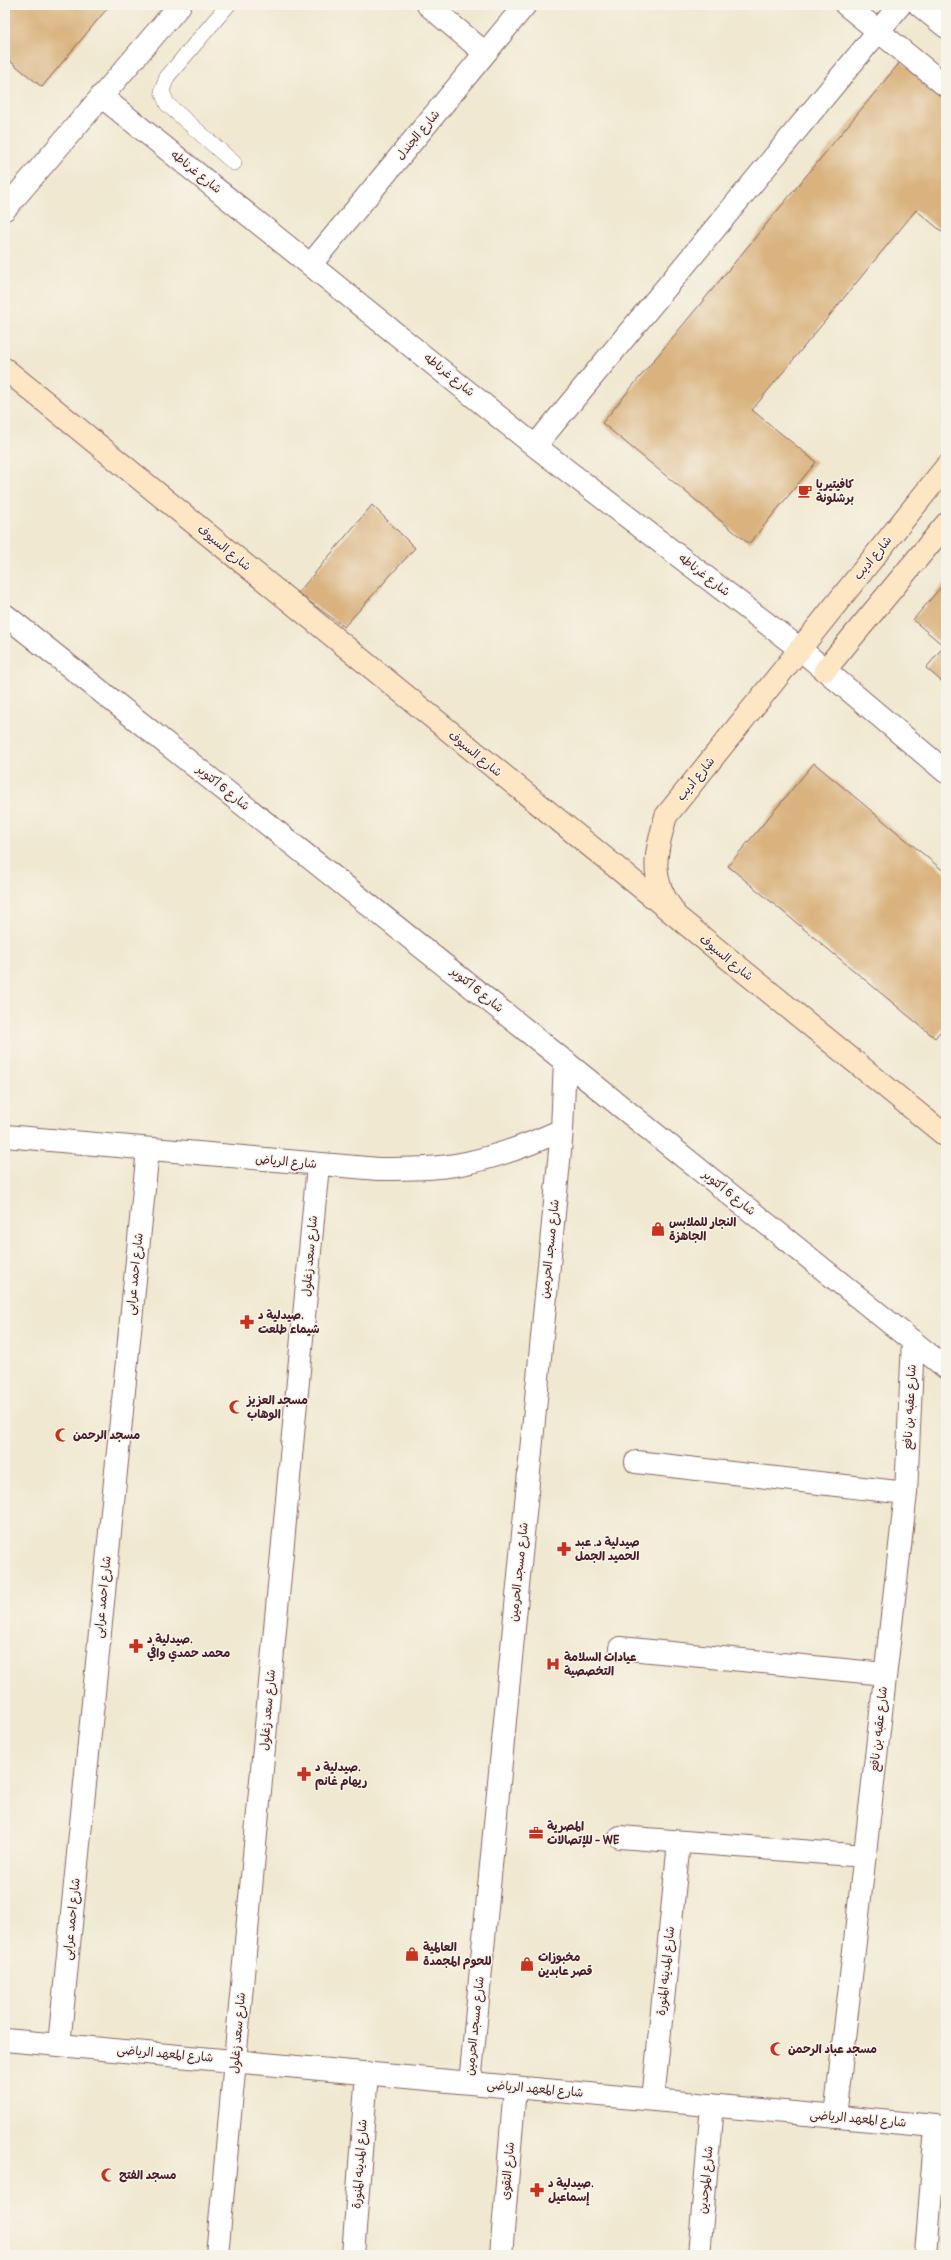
<svg xmlns="http://www.w3.org/2000/svg" width="951" height="2260" viewBox="0 0 951 2260" font-family="Pangolin,'Playpen Sans Arabic',sans-serif">
<style>
.building{fill:#d9b27e}
.lines{fill:none;stroke-linecap:round;stroke-linejoin:round}
.lane-casing{stroke:#846565;stroke-width:16}
.street-casing{stroke:#846565;stroke-width:24}
.secondary-casing{stroke:#846565;stroke-width:24}
.lane{stroke:#fff;stroke-width:15}
.street{stroke:#fff;stroke-width:22}
.secondary{stroke:#fce6c4;stroke-width:22}
.labels{text-anchor:middle;dominant-baseline:central;stroke-width:3;stroke-linejoin:round;paint-order:stroke}
.street-label{font-size:12px;fill:#4a1f2b;stroke:#f7f3e8}
.poi-label{font-size:12px;font-weight:bold;fill:#4a1f2b;stroke:#f7f3e8;text-anchor:start}
</style>
<rect width="100%" height="100%" fill="#f7f3e8"/>
<filter id="ink" filterUnits="userSpaceOnUse"><feTurbulence type="fractalNoise" baseFrequency=".025" numOctaves="2"/><feDisplacementMap in="SourceGraphic" scale="8" xChannelSelector="R" yChannelSelector="G"/><feConvolveMatrix kernelMatrix="1 2 1 2 8 2 1 2 1" color-interpolation-filters="sRGB"/></filter>
<filter id="wash" filterUnits="userSpaceOnUse"><feTurbulence type="fractalNoise" baseFrequency=".012" numOctaves="4" result="noise"/><feDisplacementMap in="SourceGraphic" scale="16" xChannelSelector="R" yChannelSelector="G"/><feGaussianBlur stdDeviation="0.9" result="paint"/><feColorMatrix in="noise" values="0 0 0 0 0 0 0 0 0 0 0 0 0 0 0 0 0 1.4 0 .05"/><feComposite in="paint" operator="in"/></filter>
<g filter="url(#wash)">
<rect width="100%" height="100%" fill="#f0e8d0"/>
<g id="blocks">
<path class="building" d="M5,5h105l-68,82 -37,-30z
M901,61l45,36v138l-30,-25 -164,200 64,52 -67,82 -147,-121z
M372,505l43,43 -71,79 -46,-34z
M946,581v104l-20,-17 18,-22 -31,-26z
M814,763l132,110v152l-11,13 -207,-172z"/>
</g>
</g>
<g filter="url(#ink)">
<use href="#blocks" fill-opacity="0" stroke="#846565" stroke-width="1"/>
<g class="lines">
<defs>
<path id="lane" d="M228,5l-61,72 -5,14 5,13 67,59"/>
<path id="street" d="M428,5l57,48
M846,5l100,81
M919,5l27,22
M101,96l434,350 265,203 146,123
M5,209l175,-204
M311,264l214,-259
M535,446l365,-441
M5,615l527,420 414,333
M5,1136l373,33c29,0 59,0 88,-6 34,-7 65,-19 96,-33
M636,1462l270,31
M620,1648l265,26
M620,1837l245,19
M5,2040l941,87
M59,2045l89,-896
M470,2083l92,-953 3,-69
M653,2100l26,-258
M835,2117l71,-624 7,-152
M217,2255l101,-1090
M353,2255l14,-182
M501,2255l14,-168
M699,2255l13,-150
M926,2255l10,-129"/>
<path id="secondary" d="M5,369l941,767
M825,670l121,-146
M673,910c-25,-32 -17,-58 -7,-94l280,-349"/>
</defs>
<use href="#lane" class="lane-casing"/>
<use href="#street" class="street-casing"/>
<use href="#secondary" class="secondary-casing"/>
<use href="#lane" class="lane"/>
<use href="#street" class="street"/>
<use href="#secondary" class="secondary"/>
</g>
</g>
<defs>
<symbol id="cafe-bare" viewBox="-9 -9 18 18"><path d="M-5.5-4.5H6V0H3Q3 3.5 0 3.5H-2.5Q-5.5 3.5-5.5 0ZM3-3.2v2h1.7v-2ZM-6 4.5H4V6H-6Z" fill="#c8321e" stroke="#f7f3e8" stroke-width="2.5" paint-order="stroke"/></symbol>
<symbol id="shop-bare" viewBox="-9 -9 18 18"><path d="M-5-2.5h2.3a2.7 3.5 0 0 1 5.4 0H5L5.5 6h-11ZM-1.5-2.5h3a1.5 2.3 0 0 0-3 0Z" fill="#c8321e" stroke="#f7f3e8" stroke-width="2.5" paint-order="stroke"/></symbol>
<symbol id="pharmacy-bare" viewBox="-9 -9 18 18"><path d="M-2-6h4v4h4v4h-4v4h-4v-4h-4v-4h4Z" fill="#c8321e" stroke="#f7f3e8" stroke-width="2.5" paint-order="stroke"/></symbol>
<symbol id="mosque-bare" viewBox="-9 -9 18 18"><path d="M3.5-4.9A6 6 0 1 0 3.5 4.9A5 5 0 1 1 3.5-4.9Z" fill="#c8321e" stroke="#f7f3e8" stroke-width="2.5" paint-order="stroke"/></symbol>
<symbol id="hospital-bare" viewBox="-9 -9 18 18"><path d="M-5-5h3v3.5h4V-5h3V5h-3V1.5h-4V5h-3Z" fill="#c8321e" stroke="#f7f3e8" stroke-width="2.5" paint-order="stroke"/></symbol>
<symbol id="office-bare" viewBox="-9 -9 18 18"><path d="M-6-3h4V-5.5h4V-3h4V5H-6ZM-1-4.5V-3h2v-1.5ZM-6 0V1H6V0Z" fill="#c8321e" stroke="#f7f3e8" stroke-width="2.5" paint-order="stroke"/></symbol>
</defs>
<g fill-rule="evenodd">
<use href="#cafe-bare" x="795" y="481" width="20" height="20"/>
<use href="#shop-bare" x="648" y="1219" width="20" height="20"/>
<use href="#pharmacy-bare" x="237" y="1312" width="20" height="20"/>
<use href="#mosque-bare" x="226" y="1397" width="20" height="20"/>
<use href="#mosque-bare" x="52" y="1425" width="20" height="20"/>
<use href="#pharmacy-bare" x="554" y="1539" width="20" height="20"/>
<use href="#pharmacy-bare" x="126" y="1636" width="20" height="20"/>
<use href="#hospital-bare" x="543" y="1654" width="20" height="20"/>
<use href="#pharmacy-bare" x="294" y="1764" width="20" height="20"/>
<use href="#office-bare" x="526" y="1823" width="20" height="20"/>
<use href="#shop-bare" x="402" y="1944" width="20" height="20"/>
<use href="#shop-bare" x="517" y="1954" width="20" height="20"/>
<use href="#mosque-bare" x="767" y="2039" width="20" height="20"/>
<use href="#mosque-bare" x="98" y="2165" width="20" height="20"/>
<use href="#pharmacy-bare" x="527" y="2180" width="20" height="20"/>
</g>
<g class="labels">
<g class="street-label">
<text transform="translate(418 135) rotate(-50)">شارع الجندل</text>
<text transform="translate(196 172) rotate(39)">شارع غرناطه</text>
<text transform="translate(449 375) rotate(39)">شارع غرناطه</text>
<text transform="translate(224 548) rotate(39)">شارع السيوف</text>
<text transform="translate(873 558) rotate(-51)">شارع اديب</text>
<text transform="translate(704 575) rotate(38)">شارع غرناطه</text>
<text transform="translate(475 754) rotate(39)">شارع السيوف</text>
<text transform="translate(696 779) rotate(-51)">شارع أديب</text>
<text transform="translate(223 788) rotate(39)">شارع 6 أكتوبر</text>
<text transform="translate(726 958) rotate(39)">شارع السيوف</text>
<text transform="translate(477 990) rotate(39)">شارع 6 أكتوبر</text>
<text transform="translate(286 1162) rotate(5)">شارع الرياض</text>
<text transform="translate(729 1193) rotate(39)">شارع 6 أكتوبر</text>
<text transform="translate(550 1249) rotate(-84)">شارع مسجد الحرمين</text>
<text transform="translate(310 1256) rotate(-85)">شارع سعد زغلول</text>
<text transform="translate(135 1274) rotate(-84)">شارع احمد عرابى</text>
<text transform="translate(910 1407) rotate(-87)">شارع عقبه بن نافع</text>
<text transform="translate(519 1572) rotate(-84)">شارع مسجد الحرمين</text>
<text transform="translate(103 1597) rotate(-84)">شارع احمد عرابى</text>
<text transform="translate(268 1710) rotate(-85)">شارع سعد زغلول</text>
<text transform="translate(879 1729) rotate(-84)">شارع عقبه بن نافع</text>
<text transform="translate(72 1919) rotate(-84)">شارع احمد عرابى</text>
<text transform="translate(666 1971) rotate(-84)">شارع المدينه المنورة</text>
<text transform="translate(475 2026) rotate(-84)">شارع مسجد الحرمين</text>
<text transform="translate(238 2033) rotate(-85)">شارع سعد زغلول</text>
<text transform="translate(165 2054) rotate(5)">شارع المعهد الرياضى</text>
<text transform="translate(535 2089) rotate(5)">شارع المعهد الرياضى</text>
<text transform="translate(858 2119) rotate(5)">شارع المعهد الرياضى</text>
<text transform="translate(360 2164) rotate(-86)">شارع المدينه المنورة</text>
<text transform="translate(508 2171) rotate(-85)">شارع التقوى</text>
<text transform="translate(706 2180) rotate(-85)">شارع الموحدين</text>
</g>
<g class="poi-label">
<text x="816" y="484">كافيتيريا<tspan x="816" dy="14">برشلونة</tspan></text>
<text x="669" y="1222">النجار للملابس<tspan x="669" dy="14">الجاهزة</tspan></text>
<text x="258" y="1315">صيدلية د.<tspan x="258" dy="14">شيماء طلعت</tspan></text>
<text x="247" y="1400">مسجد العزيز<tspan x="247" dy="14">الوهاب</tspan></text>
<text x="73" y="1435">مسجد الرحمن</text>
<text x="575" y="1542">صيدلية د. عبد<tspan x="575" dy="14">الحميد الجمل</tspan></text>
<text x="147" y="1639">صيدلية د.<tspan x="147" dy="14">محمد حمدي وافي</tspan></text>
<text x="564" y="1657">عيادات السلامة<tspan x="564" dy="14">التخصصية</tspan></text>
<text x="315" y="1767">صيدلية د.<tspan x="315" dy="14">ريهام غانم</tspan></text>
<text x="547" y="1826">المصرية<tspan x="547" dy="14">للإتصالات - WE</tspan></text>
<text x="423" y="1947">العالمية<tspan x="423" dy="14">للحوم المجمدة</tspan></text>
<text x="538" y="1957">مخبوزات<tspan x="538" dy="14">قصر عابدين</tspan></text>
<text x="788" y="2049">مسجد عباد الرحمن</text>
<text x="119" y="2175">مسجد الفتح</text>
<text x="548" y="2183">صيدلية د.<tspan x="548" dy="14">إسماعيل</tspan></text>
</g>
</g>
<rect width="951" height="2260" fill="none" stroke="#f7f3e8" stroke-width="20"/>
</svg>
